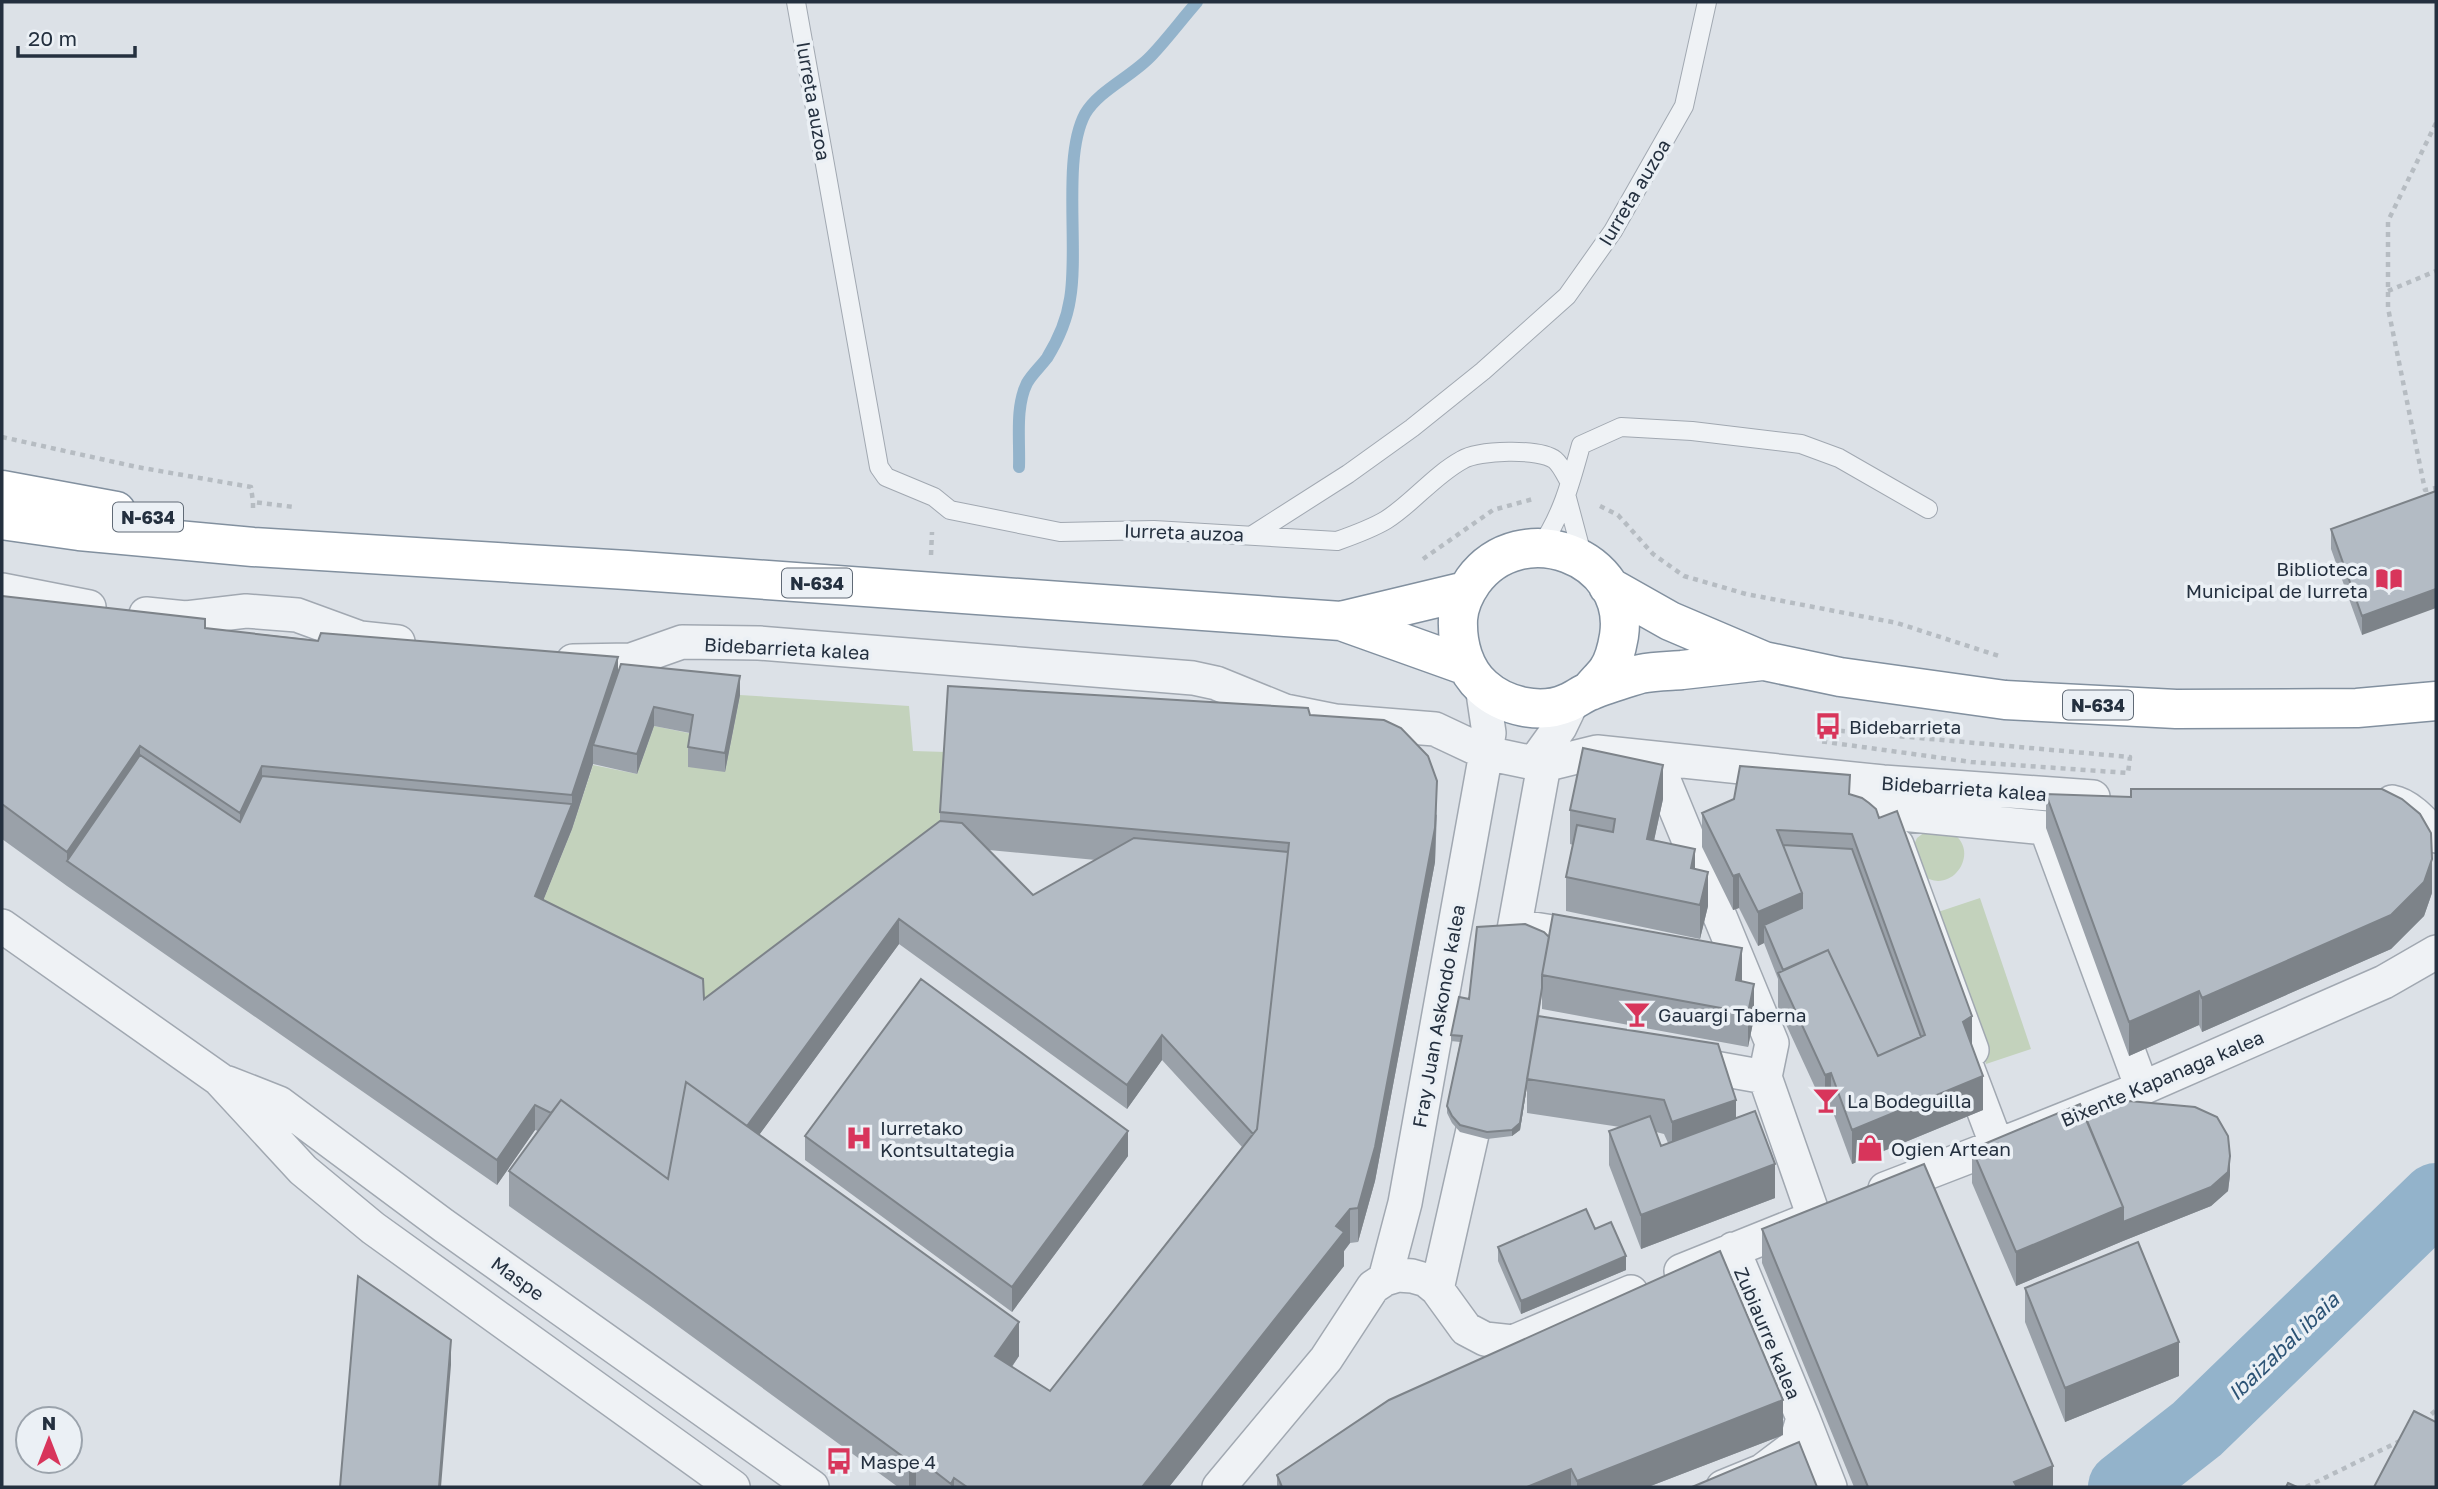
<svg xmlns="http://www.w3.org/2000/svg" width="2438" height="1489" viewBox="0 0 2438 1489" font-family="'Golos Text',sans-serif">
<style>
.green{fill:#c3d2bc}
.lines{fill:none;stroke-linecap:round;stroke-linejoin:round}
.stream{stroke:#93b3cb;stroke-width:12}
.river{stroke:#93b3cb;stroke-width:70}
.lane-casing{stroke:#a1a8b1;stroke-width:20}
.street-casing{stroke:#a1a8b1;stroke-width:36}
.highway-casing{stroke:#82909f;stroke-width:41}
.path{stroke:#b6bcc2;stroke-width:4.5;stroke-dasharray:5 5;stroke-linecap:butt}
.lane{stroke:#eff2f5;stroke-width:18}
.street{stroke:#eff2f5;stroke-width:33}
.highway{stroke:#fff;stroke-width:38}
.wall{fill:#9aa1a9;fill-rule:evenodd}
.shaded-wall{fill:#7d8389}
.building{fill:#b3bbc4;stroke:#7d8389;stroke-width:2}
.labels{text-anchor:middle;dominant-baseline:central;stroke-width:7;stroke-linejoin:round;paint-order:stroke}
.shield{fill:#ebf0f5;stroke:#606a76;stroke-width:2}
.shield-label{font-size:18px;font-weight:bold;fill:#24303f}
.street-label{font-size:19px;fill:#24303f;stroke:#ebf0f5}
.poi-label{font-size:19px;fill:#24303f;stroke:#ebf0f5;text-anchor:start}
.water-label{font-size:21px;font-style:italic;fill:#2c5375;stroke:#ebf0f5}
</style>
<rect width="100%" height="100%" fill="#dce1e7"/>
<path class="green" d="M740,695l169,11 4,45 33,1 -6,94 -236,178 -169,-103 37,-92 21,-64 44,9 17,-48 39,8 32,38z
M1929,829c8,2 21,2 27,7 18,15 4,45 -18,45 -5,0 -11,-3 -16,-5l-11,-25 6,-13z
M1980,898l51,151 -45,15 -51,-151z"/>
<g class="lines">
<path class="stream" d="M1019,467c1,-27 -4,-60 8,-84 5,-9 14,-17 20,-25 11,-18 20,-39 23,-59 9,-50 -8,-142 15,-185 14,-24 48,-38 67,-59 16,-17 30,-36 45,-53"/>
<path class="river" d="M2123,1487l74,-58 239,-231"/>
<defs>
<path id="lane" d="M796,2l83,465 7,10 48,20 16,13 110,22 94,-2 183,11c17,-6 34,-12 49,-21 27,-17 47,-44 76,-60 16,-10 78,-12 93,0 6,5 11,16 15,23
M1567,498l16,60
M1254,534l94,-60 64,-46 71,-57 84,-75 46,-65 71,-125 23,-104
M1540,547c22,-31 31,-66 41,-102l40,-18 71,4 109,13 38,14 89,51"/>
<path id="street" d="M2,590l87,17
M146,614l40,4 60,-7 51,4 63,23 38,4
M573,661l58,-1 51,-18 77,1 434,35 23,5 69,28 50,10 100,8 51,24 58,12 53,-13 286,30 210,15
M1534,763l26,-36 13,-27
M1665,783l107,260 -7,34
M2392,802c17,3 32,21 44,34
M1850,809l196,19 96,260 -145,58 -34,-90 9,-6 -75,-205 -18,7c-6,-14 -16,-20 -30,-24z
M2,926l217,153 84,91 70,58 360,259
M1515,926l81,13
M1507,968l37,-203
M1681,1062l84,15 49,140
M228,1083l51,20 164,122 369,262
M1885,1189l228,-88 271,-119 52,-30
M1681,1271l122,-49
M1385,1279l20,-76 81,-450 3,-20 -7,-47
M1437,1289l45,-199
M1803,1418l27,69
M1219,1487l107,-128 47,-72 12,-8 13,-4 14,1 14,4 11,9 29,40 19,10 28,3 118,-50
M1723,1487l39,-16 33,-25 8,-28 -70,-169"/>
<path id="highway" d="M2,490l114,21
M2,520l77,11 174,16 374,23 714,51 126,45
M1608,586l62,35 94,40 76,16 165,23 171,9 181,-1 79,-7
M1341,621l125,-30
M1590,691c5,-7 12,-13 17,-20 7,-10 10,-23 12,-35 12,-80 -98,-121 -146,-55 -7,10 -14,25 -15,38 -1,25 6,51 25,68 21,19 57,28 84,16 8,-3 15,-9 23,-12 16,-7 34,-12 50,-17 14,-3 29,-3 42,-4 27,-3 53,-6 80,-9"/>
</defs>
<use href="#lane" class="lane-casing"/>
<use href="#street" class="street-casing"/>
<use href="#highway" class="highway-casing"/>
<path class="path" d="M2436,123l-48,98v87l37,182 11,-2
M2388,291l48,-20
M2,437l135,30 114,20 2,15
M1600,506l18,9 35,39 31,22 62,18 151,29 105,34
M253,508v-6l41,5
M931,555l1,-23
M1423,559l70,-49 40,-11
M1820,729l310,28 -2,16 -157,-11 -152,-21z
M2424,1421l12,-11
M2306,1487l96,-47"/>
<use href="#lane" class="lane"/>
<use href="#street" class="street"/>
<use href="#highway" class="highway"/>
</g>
<path class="wall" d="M2436,491l-74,144 -31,-86v-20z
M2,596l203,32 413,44 122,23 -15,77 -37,-5v-20l2,-14 -36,-7 -17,48 -44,-10 -21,65 -29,71 161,99 236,-178v-9l370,-97 127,100 -2,47 -60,319 -17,61 -8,1 -6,8v15l-175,221h-271l-245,-179 -144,-102v-35l29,-40 -3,-1 -38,55 -430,-299 -65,-47zM989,850l107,10 -63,35zM899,944l228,165 35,-49 80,87 -192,244 -38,-24 7,-11 -260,-221z
M1850,794l122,253 11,63 -131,54 -21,-57 -6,2 -47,-102v-28l-14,-36 -6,3 -19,-38 -6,2 -31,-63v-34z
M2046,794l386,99 -8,23 -33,33 -189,83 -3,-7 -70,31 -83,-228z
M1663,799l-9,41 41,29 13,37 -8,33 -134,-28v-34l7,-32 -3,-1v-34z
M1549,937l193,45 12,36 -6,29 -206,-38v-15l-3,22 197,102 39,80 -134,51 -32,-84v-34l11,-4 -93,-14v-27l-7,44 -8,6 -25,3 -27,-7 -8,-9 -5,-10v-7l13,-64 -9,-1v-6l18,-36zM1656,1132l8,2 4,9 -7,3z
M2085,1117l145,58 -2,16 -17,15 -88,35 -107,45 -44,-103v-34z
M805,1136l323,20 -116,156 -207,-152z
M1595,1229l31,41 -105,44 -23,-53v-14z
M1762,1229l291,258h-199l-92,-224z
M2025,1288l154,88 -114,46 -40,-100z
M1783,1435l-135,52h-371v-12z"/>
<path class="shaded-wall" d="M2436,589v19l-74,27v-19z
M618,657v34l-25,54v19l-21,65 -37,92v-25l37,-92v-9z
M740,676v19l-15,77v-19z
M654,707v19l-17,48v-20z
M140,746v34l-73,81v25v-34z
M1663,765v34l-16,74v-34z
M262,766v35l-22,46v-34z
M1437,781l-2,81 -60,319 -17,61v-34z
M1695,849v34l-4,-15z
M2432,859v34l-8,23 -33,33 -189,83v-34z
M1708,872v34l-8,33v-34z
M1739,874v34l-6,2v-34z
M1802,893v35l-38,-3v18l-6,3v-34z
M899,919v25l-156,213v-25z
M1742,948v34l-6,-2z
M1754,984v34l-6,29v-34z
M2199,991v34l-70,31v-34z
M1972,1016v34l-9,-28z
M1162,1035v25l-35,49v-24z
M1831,1073v34l-6,2v-34z
M1983,1076v34l-131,54v-34z
M1527,1080v6l-7,44 -8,6v-6z
M1736,1100v34l-64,22v-34z
M535,1105v25l-38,55v-25z
M1128,1131v25l-116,156v-25z
M2230,1156v19l-2,16 -17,15 -88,35 -107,45v-34z
M1775,1164v34l-134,51v-34z
M1350,1209v34l-6,8v15l-175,221h-27z
M1626,1256v14l-105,44v-13z
M1019,1322v34l-24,34v-34z
M451,1340v25l-10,122h-2z
M2179,1342v34l-114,46v-34z
M1783,1400v35l-135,52h-71v-6z
M916,1457v30h-7v-26z
M2053,1466v21h-39v-5z
M1571,1469v18h-44z
M954,1478v9h-3v-3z"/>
<path class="building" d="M2436,491v98l-74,27 -31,-87z
M2,596l203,23v9l113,13 3,-8 297,24 -46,138 -310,-29 -22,47 -100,-67 -73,106 -65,-48z
M621,664l119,12 -15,77 -37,-6 5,-32 -39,-8 -17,47 -44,-9z
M948,686l360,22 2,7 74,5 17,8 27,28 9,25 -2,47 -60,319 -17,61 -8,1 -14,17 8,6 -202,255h-175l-13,-9 -3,6 -35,-27 -7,4 -256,-187 -144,-103 52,-71 107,79 18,-97 333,240 -24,34 55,35 207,-262 32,-286 -349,-31z
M1583,748l80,17 -16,74 48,10 -4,19 17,4 -8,33 -134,-28 11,-52 36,7 2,-13 -45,-9z
M140,755l100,67 22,-46 310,28 -37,92 168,83 1,20 236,-178 22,2 71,72 101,-57 154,14 -31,277 -4,5 -91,-99 -35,50 -228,-166 -152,207 -61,-44 -18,97 -107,-79 -10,13 -16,-8 -38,55 -430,-299z
M1740,766l110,9 -1,19 13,4 7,5 7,6 3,9 18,-7 75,205 -9,6 20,54 -131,54 -21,-57 -6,2 -47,-102 50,-23 50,106 47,-21 -73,-201 -75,-4 25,63 -44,19 -19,-38 -6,2 -31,-63 32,-14z
M2131,789h251l20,10 18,15 11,19 1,26 -8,23 -33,33 -189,83 -3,-7 -70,31 -83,-228 85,3z
M1783,845l69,4 69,188 -43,19 -50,-106 -45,20 -19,-45 38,-17v-15z
M1553,914l189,34 -6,32 18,4 -6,29 -206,-38z
M1525,924l19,8 5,5 -7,38v13l-22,135 -8,7 -25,2 -27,-7 -8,-9 -5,-10 15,-70 -11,-1 8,-38 10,2 8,-72z
M921,979l207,152 -116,156 -207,-151z
M1538,1016l180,28 18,56 -64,22 -8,-22 -137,-21z
M2129,1101l66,6 22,10 11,19 2,20 -2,16 -17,15 -88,35v-15l-38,-90z
M2080,1104l43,103 -107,45 -44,-103z
M1755,1111l20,53 -134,51 -32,-84 41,-15 11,30z
M1924,1164l129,302 -39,16 3,5h-149l-106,-258z
M1586,1209l9,20 16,-7 15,34 -105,45 -23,-54z
M2138,1242l41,100 -114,46 -40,-100z
M1720,1251l63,149 -206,81 -6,-12 -44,18h-245l-5,-12 112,-75z
M358,1276l93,64 -12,147h-99z
M2414,1411l22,11v65h-62z
M1799,1442l18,45h-125z
M2288,1483l9,4h-11z"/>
<defs>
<symbol id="library-bare" viewBox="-9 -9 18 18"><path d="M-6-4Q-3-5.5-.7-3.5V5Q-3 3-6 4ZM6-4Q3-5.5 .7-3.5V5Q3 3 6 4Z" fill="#d8355b" stroke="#ebf0f5" stroke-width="2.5" paint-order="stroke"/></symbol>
<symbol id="bus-bare" viewBox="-9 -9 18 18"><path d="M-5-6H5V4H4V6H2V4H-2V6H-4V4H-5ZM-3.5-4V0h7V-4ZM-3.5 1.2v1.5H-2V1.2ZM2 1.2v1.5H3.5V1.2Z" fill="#d8355b" stroke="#ebf0f5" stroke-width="2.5" paint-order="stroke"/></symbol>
<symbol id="bar-bare" viewBox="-9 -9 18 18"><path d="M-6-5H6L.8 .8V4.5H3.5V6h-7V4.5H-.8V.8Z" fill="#d8355b" stroke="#ebf0f5" stroke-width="2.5" paint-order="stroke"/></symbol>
<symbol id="hospital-bare" viewBox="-9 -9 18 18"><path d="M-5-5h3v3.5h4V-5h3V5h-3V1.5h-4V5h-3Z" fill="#d8355b" stroke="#ebf0f5" stroke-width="2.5" paint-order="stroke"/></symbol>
<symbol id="shop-bare" viewBox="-9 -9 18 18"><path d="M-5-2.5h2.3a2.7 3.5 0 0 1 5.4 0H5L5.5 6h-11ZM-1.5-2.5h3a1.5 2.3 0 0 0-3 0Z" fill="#d8355b" stroke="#ebf0f5" stroke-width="2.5" paint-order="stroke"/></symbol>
</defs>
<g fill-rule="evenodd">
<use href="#library-bare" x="2370" y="560" width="38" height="38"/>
<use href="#bus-bare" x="1809" y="707" width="38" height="38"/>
<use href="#bar-bare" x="1618" y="995" width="38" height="38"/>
<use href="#bar-bare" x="1807" y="1081" width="38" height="38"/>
<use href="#hospital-bare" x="840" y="1119" width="38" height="38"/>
<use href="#shop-bare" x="1851" y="1129" width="38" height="38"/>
<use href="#bus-bare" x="820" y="1442" width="38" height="38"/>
</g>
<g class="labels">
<g class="shield">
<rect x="113" y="502.5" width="70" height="29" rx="5"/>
<rect x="782" y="568.5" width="70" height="29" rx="5"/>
<rect x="2063" y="690.5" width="70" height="29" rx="5"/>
</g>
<g class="shield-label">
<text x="148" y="517">N-634</text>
<text x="817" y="583">N-634</text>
<text x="2098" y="705">N-634</text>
</g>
<g class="street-label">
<text transform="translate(814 101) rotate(80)">Iurreta auzoa</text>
<text transform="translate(1634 192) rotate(-59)">Iurreta auzoa</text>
<text transform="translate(1184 532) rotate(2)">Iurreta auzoa</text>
<text transform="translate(787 648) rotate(3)">Bidebarrieta kalea</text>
<text transform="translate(1964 788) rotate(4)">Bidebarrieta kalea</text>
<text transform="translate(1438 1016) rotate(-80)">Fray Juan Askondo kalea</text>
<text transform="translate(2162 1078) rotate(-23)">Bixente Kapanaga kalea</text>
<text transform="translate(518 1278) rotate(36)">Maspe</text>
<text transform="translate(1768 1333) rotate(67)">Zubiaurre kalea</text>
</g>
<g class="poi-label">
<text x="2368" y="568" text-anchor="end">Biblioteca<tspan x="2368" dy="22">Municipal de Iurreta</tspan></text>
<text x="1849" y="726">Bidebarrieta</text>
<text x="1658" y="1014">Gauargi Taberna</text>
<text x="1847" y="1100">La Bodeguilla</text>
<text x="880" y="1127">Iurretako<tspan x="880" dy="22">Kontsultategia</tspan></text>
<text x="1891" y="1148">Ogien Artean</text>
<text x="860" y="1461">Maspe 4</text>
</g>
<g class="water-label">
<text transform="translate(2283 1346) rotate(-44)">Ibaizabal ibaia</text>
</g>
</g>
<rect width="2438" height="1489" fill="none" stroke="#24303f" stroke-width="7"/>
<g transform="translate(49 1440)"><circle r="33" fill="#ebf0f5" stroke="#9ba3ac" stroke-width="2"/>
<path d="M0-5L12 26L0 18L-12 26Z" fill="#d8355b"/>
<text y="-10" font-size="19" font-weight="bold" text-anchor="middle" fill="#24303f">N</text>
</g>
<path d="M18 46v10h117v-10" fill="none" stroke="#24303f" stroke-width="3.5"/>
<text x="28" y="46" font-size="21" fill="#24303f" stroke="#ebf0f5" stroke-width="5" paint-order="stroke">20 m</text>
</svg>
